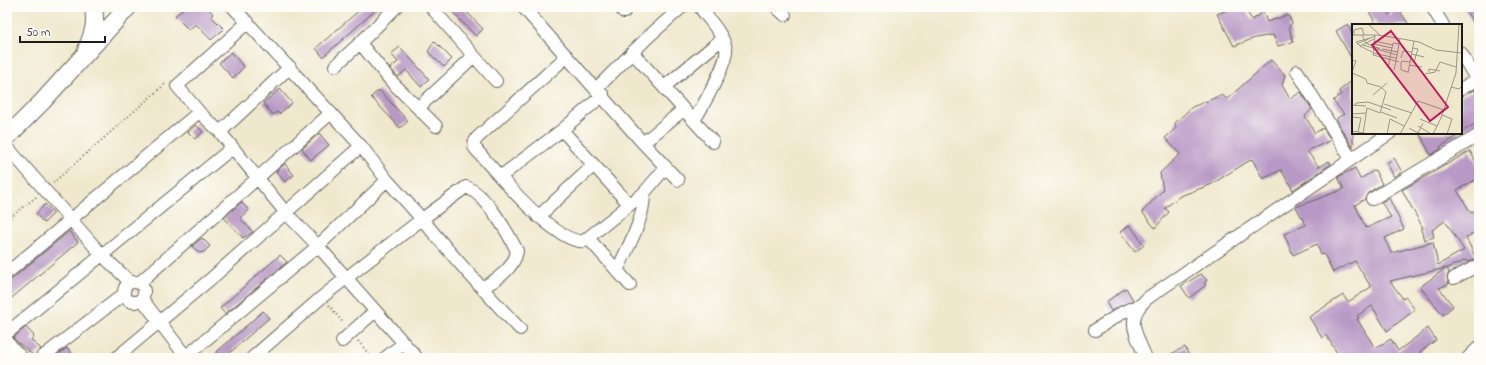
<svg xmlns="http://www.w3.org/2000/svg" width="1486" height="365" viewBox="0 0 1486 365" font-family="'Indie Flower',sans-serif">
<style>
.building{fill:#b898c5}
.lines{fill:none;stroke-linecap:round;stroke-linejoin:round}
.street-casing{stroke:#66635a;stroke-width:14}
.secondary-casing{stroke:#66635a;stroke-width:19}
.path{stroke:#66635a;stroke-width:2;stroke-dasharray:1 3;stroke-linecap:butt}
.street{stroke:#fff;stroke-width:12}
.secondary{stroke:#fff;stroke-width:17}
.inset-road{fill:none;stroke:#9b9686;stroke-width:1}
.view{fill:#c2185b;fill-opacity:0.15;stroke:#c2185b;stroke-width:2}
.inset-edge{fill:none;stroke:#1c1c1c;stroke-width:2}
</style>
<rect width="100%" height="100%" fill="#fdfcf7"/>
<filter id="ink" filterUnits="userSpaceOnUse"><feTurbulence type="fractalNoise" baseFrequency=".025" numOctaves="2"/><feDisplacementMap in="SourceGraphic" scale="8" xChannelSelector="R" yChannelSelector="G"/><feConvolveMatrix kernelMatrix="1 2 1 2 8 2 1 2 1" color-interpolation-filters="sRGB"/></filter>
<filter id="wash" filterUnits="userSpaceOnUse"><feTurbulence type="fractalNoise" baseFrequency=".012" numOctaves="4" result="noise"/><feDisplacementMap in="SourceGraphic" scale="16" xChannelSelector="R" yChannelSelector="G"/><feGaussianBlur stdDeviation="0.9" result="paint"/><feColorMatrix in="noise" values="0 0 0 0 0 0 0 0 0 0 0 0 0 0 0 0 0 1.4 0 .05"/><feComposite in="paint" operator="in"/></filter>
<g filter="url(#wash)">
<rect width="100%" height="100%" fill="#f0e8cd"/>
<g id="blocks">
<path class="building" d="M185,7l24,2 4,5 -2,2 13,13 -13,11 -15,-16 -7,6 -14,-14z
M363,7h16l-56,50 -7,-9z
M447,7h15l21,22 -7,7z
M1235,7h9l8,13 11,-8 4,10 21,-7 4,8 -3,4 4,15 -15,4 -5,-11 -18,3 -21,8 -17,-32z
M1366,7h18l5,8 9,-7 11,17h-32z
M1463,7h16v24z
M1348,24l5,13v24l-17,-30z
M434,41l18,18 -8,8 -16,-15z
M400,47l29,32 -8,8 -15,-17 -8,7 -8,-9 8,-6 -7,-8z
M231,52l13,15 -11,11 -14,-15z
M1271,60l14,15 -3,10 8,14 11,-7 11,17 -7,7 10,17 8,-5 8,12 -24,11 12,16 10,-6 2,3 -38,26 -12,-20 -18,9 -11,-20 -42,26 -30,11 -15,12 4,4 -14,16 -13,-16 21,-22 -3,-17 20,-19 -15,-16 11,-10 -1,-5 17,-16 30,-12 5,4z
M1353,80v68l-16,-26v-4l7,-4 -11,-13 8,-7 -2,-3z
M280,89l12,14 -13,11 -2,-2 -4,3 -10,-12z
M379,90l29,31 -8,7 -29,-31z
M1474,90l5,5v27l-18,10v-36z
M196,125l7,7 -8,7 -7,-7z
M319,133l10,12 -18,15 -9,-11z
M1419,133h43l-22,14 1,2 -10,6z
M1470,151l9,17v10l-22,12 14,23 8,-5v21l-13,9 10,20 -8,4 -2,-2 -19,8 2,4 -2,6 2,6 -10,4 14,18 -10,9 -23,-28 26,-19 -56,13 13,18 3,-2 9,13 -28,21 -15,-25 -15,10 2,2 -2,1 18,29 16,-9 7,12 30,-23 8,12 -16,12 5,6h-62l-2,-4 -7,4h-14l-14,-23 -4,3 -13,-21 34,-22 5,7 23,-15 -16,-26 -22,11 -9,-18 -3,1 -4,-11 -24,11 -9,-21 22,-9 -10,-18 48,-18 -6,-12 17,-9 5,11 15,-9 7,14 -14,9 -3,6 -10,6 11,23 25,-11 -10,-15 8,-4 15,31 -19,9 6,15 42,-11 5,23 26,-15 -19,-29 -13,9 2,7 -10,3 -3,-11 2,-1 -21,-38z
M1394,158l8,14 -8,5 -7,-14z
M285,164l9,11 -9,7 -9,-11z
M241,202l8,8 -9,8 13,14 -10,6 -19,-20z
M45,204l9,9 -10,10 -8,-9z
M1130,225l14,20 -9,7 -15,-20z
M69,231l9,11 -71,60v-21l5,-2z
M202,238l8,8 -6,6 -5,1 -7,-7z
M280,255l7,7 -62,52 -5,-6z
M1201,274l6,6 -3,3 2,2 -17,13 -8,-12z
M1126,288l7,12 -22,11 -5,-9z
M263,311l6,7 -45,40h-14z
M26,327l8,9 -3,4 10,9 -7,7 -21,-18z
M1185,347l5,11h-27z
M67,348l8,10h-22z"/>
</g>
</g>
<g filter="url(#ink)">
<use href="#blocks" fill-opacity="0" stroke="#66635a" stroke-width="1"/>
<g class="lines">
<defs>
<path id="street" d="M233,7l128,139 26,34 35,39 -100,78 -70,61
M396,7l-36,36 31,38 45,45
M523,7l120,136 35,37
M619,7l5,5
M776,7l9,8
M1432,7l11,18
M248,22l-71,64 22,26 21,20 66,81 32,33 99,112
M632,52l81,90
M1461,53l18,31
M474,56l22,25
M567,56l-90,82 -3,5v4c18,21 82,98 110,94l60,-48 22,-26
M335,66l25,-23
M1297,71l54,88
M664,87l58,-48
M596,89l52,-52 34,-30
M1461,89l15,-9
M419,107l55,-51 -43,-49
M694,121c7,-12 35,-60 32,-72 -3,-16 -18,-30 -26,-42
M562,130l67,74
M220,132l70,-65
M643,143l40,-33
M7,147l95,108 28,27
M500,177l62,-47 41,-35
M1372,199l107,-64
M538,217l56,-52
M588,238l42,47
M617,271c11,-25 27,-50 27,-78
M7,273l192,-161
M1454,278l25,-13
M124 292a10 10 0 1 1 20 0a10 10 0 1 1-20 0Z
M139,283l192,-170
M482,288c14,-8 32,-19 35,-37 -9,-18 -31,-57 -51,-64l-44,32c31,38 64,74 98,110
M142,299l45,59
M1095,330l28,-18 15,-6
M7,333l225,-185
M342,341l33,-30
M7,342l15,16
M41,358l83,-64
M116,358l97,-81 148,-131
M184,358l134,-112 69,-66
M385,358l19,-15
M1146,358c-11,-26 -22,-40 3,-61l241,-164
M1468,358l11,-11"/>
<path id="secondary" d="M87,48c6,-14 10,-26 6,-41
M7,137l35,-35 86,-95"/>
</defs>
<use href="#street" class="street-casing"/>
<use href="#secondary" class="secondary-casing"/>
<path class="path" d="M53,183l112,-99
M7,220l29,-23
M329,305l15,19
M358,341l14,17"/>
<use href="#street" class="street"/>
<use href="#secondary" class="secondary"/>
</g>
</g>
<g transform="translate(1352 24)">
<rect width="110" height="110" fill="#f0e8cd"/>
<path class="inset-road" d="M16,0l12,11M0,11h25l20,3 22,4 17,8 26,3M2,11v-5l8,-2 2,7M10,11l4,8 14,6M23,11l-2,20 23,6 4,-23M22,17l19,4M5,20l18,-8M22,20l18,4M11,21l34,10M8,22l-4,-4 14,-4M61,24l5,1 -2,6 8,2M30,25l16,3M20,28l-12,-6 14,-7M21,29l23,5M59,30l5,1 -2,8M49,34l2,-7 9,1M0,36l4,1 -4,11M57,41l13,2M36,44l5,-25 6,1M42,46l2,-9 3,1M56,48l-7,-2v-7l1,-2 8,1M77,48v-3l11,2M0,49l14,6 1,4 14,4 5,5 -6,21 -13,-5 -4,26M56,49l6,-32M73,50l10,-2 5,-10 16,5M99,63l8,2 3,-3M21,71l14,-12M32,80l28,9M0,81l14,1M3,82l1,-3 12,-1 23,8M29,88l16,6M0,90l14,-1M90,91l10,4 -5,15M0,93l9,1 -3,14M68,95l17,7M66,102l13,8M57,104l9,5 5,-10M0,107l17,3M35,110l3,-15 14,7M48,110l18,-33 26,9M81,110l8,-16 15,-45 3,-49"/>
<path class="view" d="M39,7l57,76 -18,14 -58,-76z"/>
<rect width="110" height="110" class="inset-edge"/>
</g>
<rect width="1486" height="365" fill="none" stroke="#fdfcf7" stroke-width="24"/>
<path d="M20 36v6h85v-6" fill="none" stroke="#1c1c1c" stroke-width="2"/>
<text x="26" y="36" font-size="12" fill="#1c1c1c" stroke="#fdfcf7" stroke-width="3" paint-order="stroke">50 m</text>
</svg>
